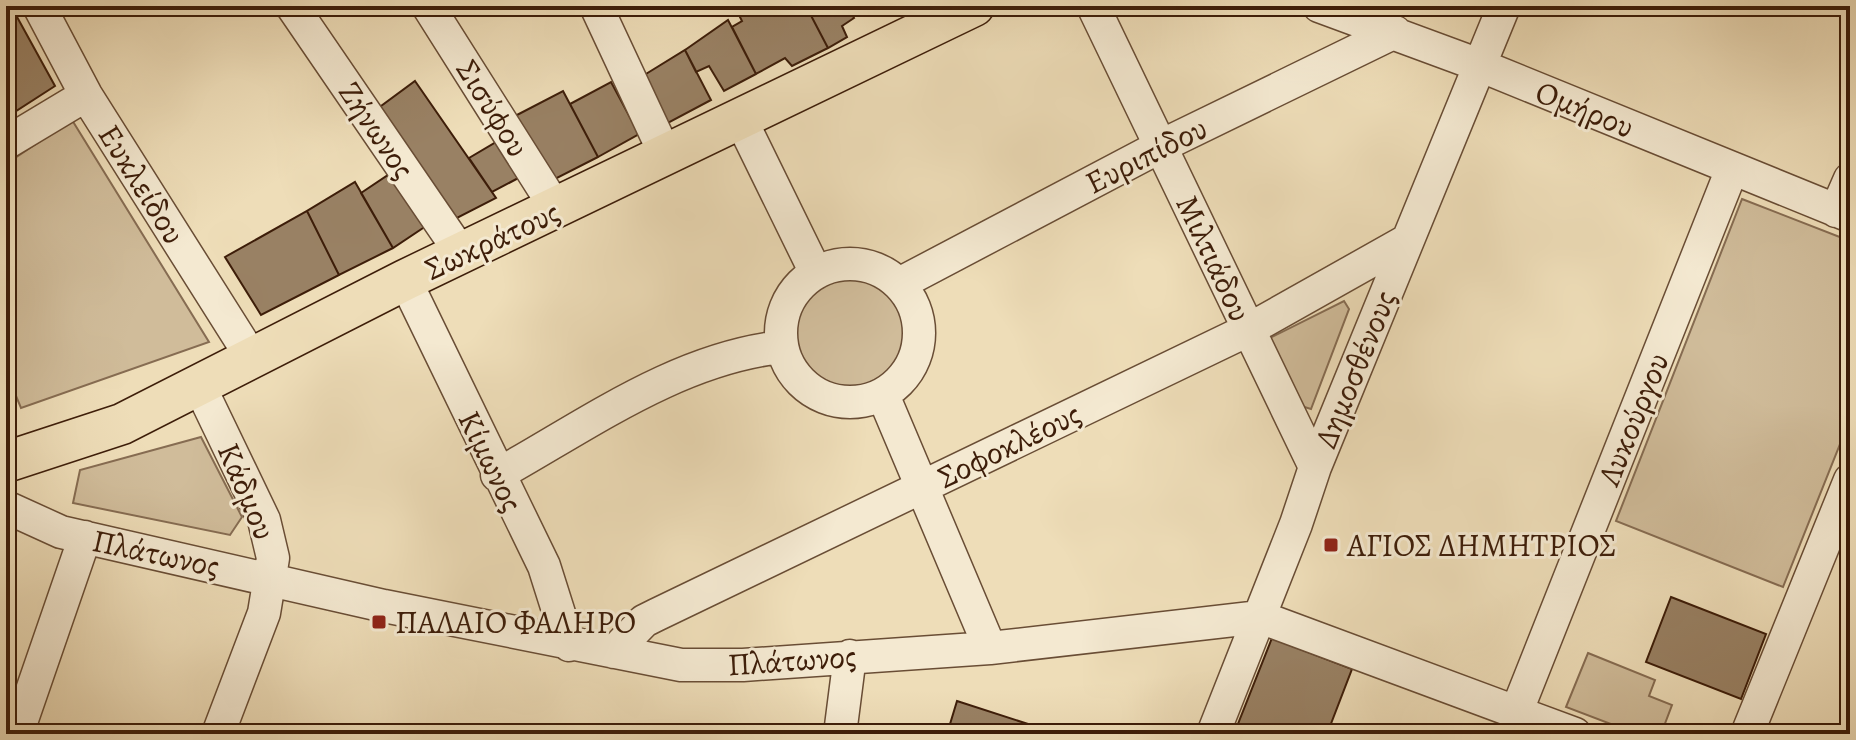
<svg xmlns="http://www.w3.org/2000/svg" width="1856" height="740" viewBox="0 0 1856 740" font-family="Alegreya,serif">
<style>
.green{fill:#d0bc9a;stroke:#866c52;stroke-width:2}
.building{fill:#998164;stroke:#3d1d09;stroke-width:2}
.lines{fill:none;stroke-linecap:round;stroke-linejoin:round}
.minor-casing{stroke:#694d35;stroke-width:35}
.major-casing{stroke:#3d1d09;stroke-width:43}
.minor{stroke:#f4e9d1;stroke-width:32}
.major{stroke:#eeddb8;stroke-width:40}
.poi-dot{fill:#8f2418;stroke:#f4e9d1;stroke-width:3}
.labels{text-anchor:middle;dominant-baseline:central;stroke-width:6;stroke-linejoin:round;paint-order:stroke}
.street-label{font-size:32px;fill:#3d1d09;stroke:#f4e9d1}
.poi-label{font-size:32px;fill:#3d1d09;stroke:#f4e9d1;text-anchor:start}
</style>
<rect width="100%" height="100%" fill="#eeddb8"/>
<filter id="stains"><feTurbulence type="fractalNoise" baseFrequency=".0025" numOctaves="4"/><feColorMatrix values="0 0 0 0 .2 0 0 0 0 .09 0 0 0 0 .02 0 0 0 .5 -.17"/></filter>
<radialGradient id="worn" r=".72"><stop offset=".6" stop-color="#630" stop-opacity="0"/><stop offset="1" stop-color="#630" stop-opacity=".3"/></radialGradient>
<path class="green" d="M72,120l137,222 -188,66 -15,-36v-208z
M1742,199l108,42v178l-67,168 -167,-66z
M791 334a59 59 0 1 1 118 0a59 59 0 1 1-118 0Z
M1344,301l5,8 -38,100 -10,-3 -33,-67z
M201,437l41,80 -12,18 -157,-32 7,-33z
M1588,653l67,27 -6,16 23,9 -11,29h-24l-71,-27z"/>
<path class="building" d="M6,6h5l44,80 -42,27 -7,-13z
M745,6h61l22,42 -36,18 -7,-8 -29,16 -24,-47 10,-6 -5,-10z
M806,6h41l7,12 -12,8 5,11 -19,11z
M728,20l28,54 -32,17 -15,-25 -13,6 -11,-22z
M685,50l26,50 -45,24 -25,-47z
M415,81l81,117 -43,22 -76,-111z
M611,82l28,52 -41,23 -28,-53z
M563,91l35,66 -45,23 -38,-64z
M503,138l21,37 -32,17 -23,-34z
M394,171l35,53 -36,24 -32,-55z
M355,182l38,66 -54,27 -32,-64z
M307,211l32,64 -78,40 -36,-58z
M1671,597l95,37 -25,65 -95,-37z
M1272,638l80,31 -25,65h-93z
M957,701l102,33h-112z"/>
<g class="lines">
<defs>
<path id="minor" d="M39,6l47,89 166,263
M292,6l169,247
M428,6l129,204
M596,6l70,150
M1093,6l222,461
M1319,6l160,59 371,151
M741,120l75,153
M6,143l80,-48
M1836,211l14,-32
M781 333a69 69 0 1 1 138 0a69 69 0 1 1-138 0Z
M405,280l139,286 25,79
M899,284l262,-138 234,-114
M200,387l64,133 9,38 -9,55 -46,121
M883,395l107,253
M497,475c90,-50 181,-117 285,-128
M6,507l55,25 323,74 297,59h62l247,-17 270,-31 315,117
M614,652l30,-31 12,-6 592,-285 160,-90
M1516,713l216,-544
M17,734l68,-197
M840,734l10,-78
M1213,734l83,-210 19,-57 189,-461
M1747,734l103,-254"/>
<path id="major" d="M6,462l116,-38 283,-144 569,-274"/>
</defs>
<use href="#minor" class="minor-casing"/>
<use href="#major" class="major-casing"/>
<use href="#minor" class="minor"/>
<use href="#major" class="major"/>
</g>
<g class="poi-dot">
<rect x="1323" y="537" width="16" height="16" rx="4"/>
<rect x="371" y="614" width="16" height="16" rx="4"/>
</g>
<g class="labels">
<g class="street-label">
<text transform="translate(493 108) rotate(58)">Σισύφου</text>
<text transform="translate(1585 109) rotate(22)">Ομήρου</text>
<text transform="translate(377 130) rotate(56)">Ζήνωνος</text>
<text transform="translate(1146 155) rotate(-27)">Ευριπίδου</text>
<text transform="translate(142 184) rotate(58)">Ευκλείδου</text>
<text transform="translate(492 240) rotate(-25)">Σωκράτους</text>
<text transform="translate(1214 258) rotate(65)">Μιλτιάδου</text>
<text transform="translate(1355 369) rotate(-68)">Δημοσθένους</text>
<text transform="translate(1633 419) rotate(-68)">Λυκούργου</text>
<text transform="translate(1009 445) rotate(-26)">Σοφοκλέους</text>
<text transform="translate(491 461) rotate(64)">Κίμωνος</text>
<text transform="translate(247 491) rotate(67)">Κάδμου</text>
<text transform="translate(156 553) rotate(12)">Πλάτωνος</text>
<text transform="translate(792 660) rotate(-4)">Πλάτωνος</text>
</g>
<g class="poi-label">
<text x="1347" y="545">ΑΓΙΟΣ ΔΗΜΗΤΡΙΟΣ</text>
<text x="395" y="622">ΠΑΛΑΙΟ ΦΑΛΗΡΟ</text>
</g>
</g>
<rect width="1856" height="740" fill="none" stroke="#eeddb8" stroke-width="32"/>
<rect x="8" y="8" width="1840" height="724" fill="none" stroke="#3d1d09" stroke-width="4"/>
<rect x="16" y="16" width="1824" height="708" fill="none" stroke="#3d1d09" stroke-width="2"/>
<rect width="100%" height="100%" filter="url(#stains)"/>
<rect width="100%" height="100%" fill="url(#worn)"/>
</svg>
